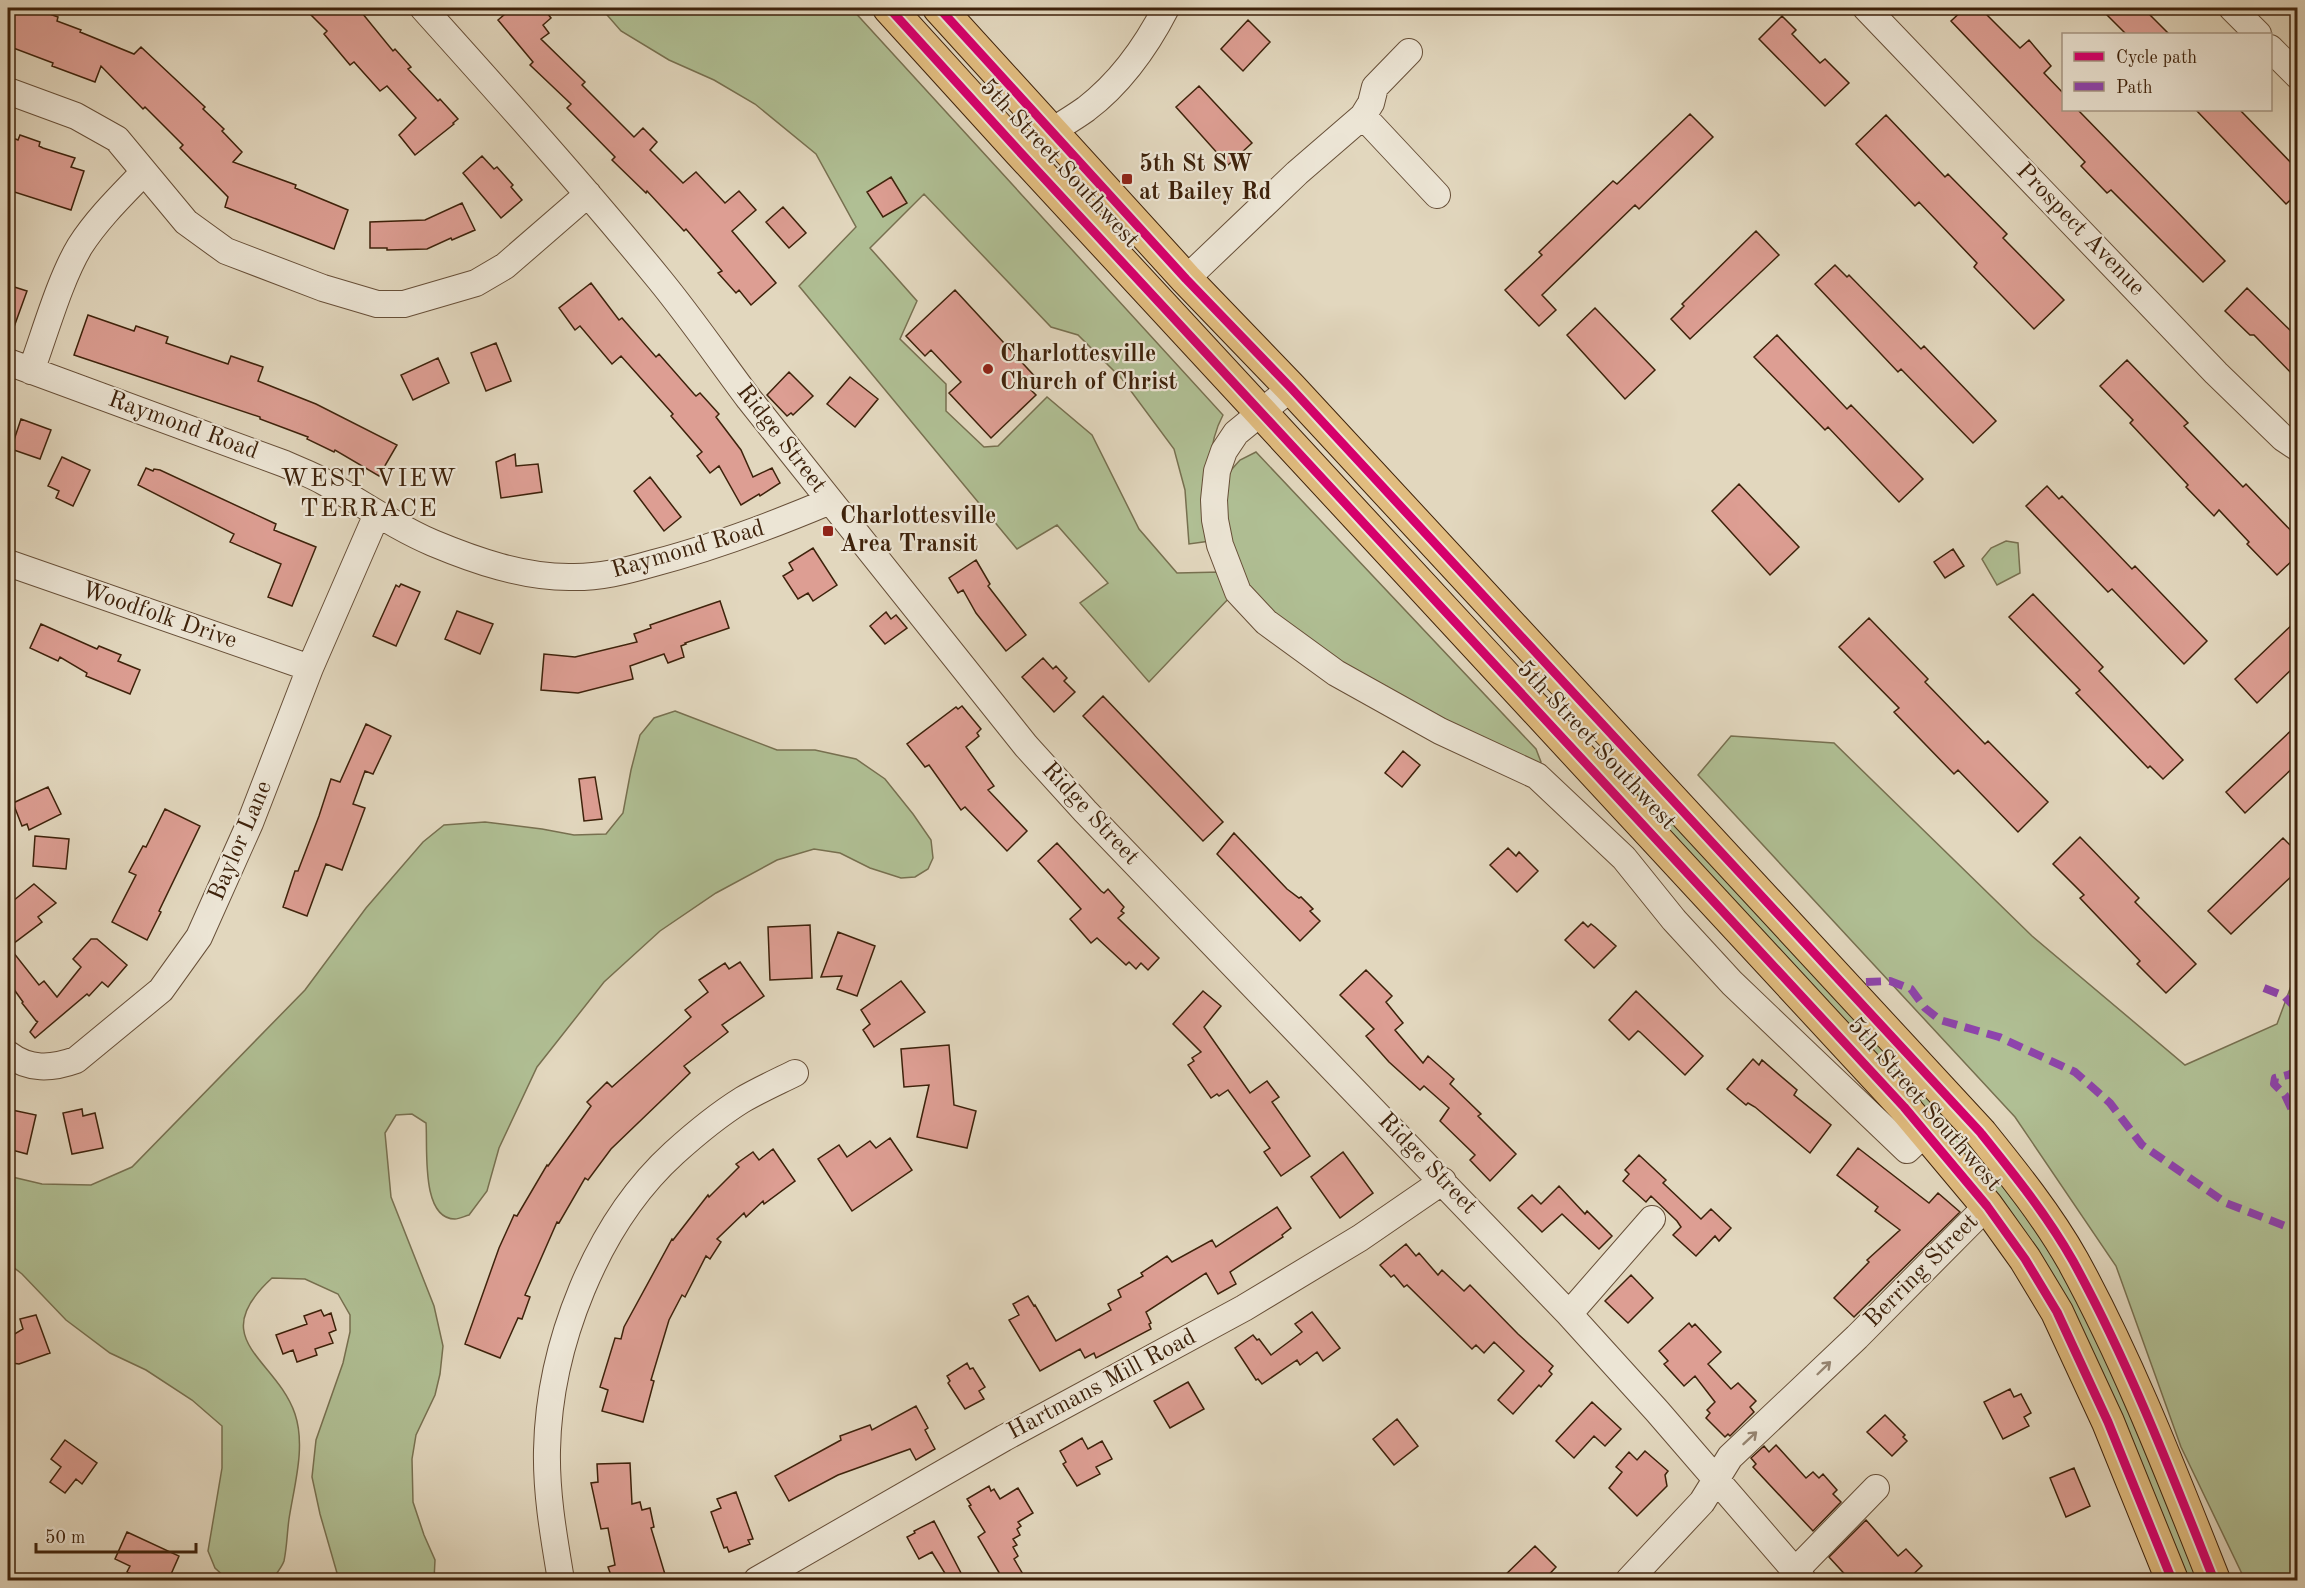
<svg xmlns="http://www.w3.org/2000/svg" width="2305" height="1588" viewBox="0 0 2305 1588" font-family="'Old Standard TT',serif">
<style>
.green{fill:#b0bf94;stroke:#777050;stroke-width:1.5}
.building{fill:#dd9e93;stroke:#3e220b;stroke-width:1.5}
.lines{fill:none;stroke-linecap:round;stroke-linejoin:round}
.minor-casing{stroke:#674f38;stroke-width:28}
.major-casing{stroke:#3e220b;stroke-width:34}
.minor{stroke:#ece5d5;stroke-width:26}
.major{stroke:#e1bc7f;stroke-width:32}
.quiet{stroke:#8e44ad;stroke-width:8;stroke-dasharray:15 8;stroke-linecap:butt}
.cycleway-casing{stroke:#ece5d5;stroke-width:13}
.cycleway{stroke:#d6006c;stroke-width:9}
.oneway{stroke:#958470}
.poi-dot{fill:#8f2418;stroke:#ece5d5;stroke-width:2}
.labels{text-anchor:middle;dominant-baseline:central;stroke-width:4.5;stroke-linejoin:round;paint-order:stroke}
.street-label{font-size:24px;fill:#3e220b;stroke:#ece5d5}
.poi-label{font-size:24px;font-weight:bold;fill:#3e220b;stroke:#ece5d5;text-anchor:start}
.neighbourhood-label{font-size:26px;letter-spacing:1.5px;fill:#3e220b;stroke:#ece5d5}
</style>
<rect width="100%" height="100%" fill="#e2d7be"/>
<filter id="stains"><feTurbulence type="fractalNoise" baseFrequency=".00333" numOctaves="4"/><feColorMatrix values="0 0 0 0 .2 0 0 0 0 .09 0 0 0 0 .02 0 0 0 .5 -.17"/></filter>
<radialGradient id="worn" r=".72"><stop offset=".6" stop-color="#630" stop-opacity="0"/><stop offset="1" stop-color="#630" stop-opacity=".3"/></radialGradient>
<path class="green" d="M601,8h250l372,407c-20,37 -13,85 -13,126l-21,3 -4,-54 -11,-41 -52,-70 -44,-44 -27,-8 -127,-133 -54,54 47,53 -17,38 46,45v27l38,36 14,-1 49,-49 45,38 47,94 38,44 44,-1 12,22 -84,88 -69,-79 28,-20 -51,-58 -40,24 -218,-263 57,-59 -40,-73 -61,-50 -41,-24 -45,-20 -48,-29z
M1256,452l280,297 5,13 -4,3 -148,-71 -142,-98 -22,-58 -2,-51 9,-18 8,-9z
M2006,541l12,2 2,30 -23,12 -15,-26 9,-11z
M675,711l102,39h38l41,9 29,20 28,35 18,26 2,18 -5,11 -13,8 -14,1 -31,-10 -30,-15 -26,-4 -37,11 -61,33 -56,38 -56,51 -67,85 -38,81 -12,43 -18,24c-4,1 -10,4 -14,4 -35,0 -27,-74 -29,-96l-14,-9 -16,1 -11,18 6,64 43,109 9,40 -3,28 -5,21 -19,40 -4,24 1,43 11,33 11,25 -1,20h-95l-19,-66 -8,-37 4,-37 27,-77 7,-31v-17l-12,-21 -33,-15 -33,-1c-68,62 4,80 23,136 11,33 -1,72 -6,105 -2,14 -2,28 -5,42 -2,6 -8,13 -12,19h-44l-13,-12 -7,-17 14,-83v-42l-30,-26 -46,-30 -36,-17 -44,-33 -44,-46 -14,-11v-87l34,8 49,1 41,-18 173,-177 61,-82 57,-66 21,-17 41,-3 57,7 32,6 32,-1 17,-21 8,-43 9,-35 14,-17z
M1731,736l103,7 198,193 153,129 92,-41 20,-54v610h-52l-64,-133 -65,-181 -101,-149 -317,-342z
M1634,775l379,416 69,108 122,281h-18l-99,-234 -446,-537 -6,-16z"/>
<path class="building" d="M8,8h25l25,9 -1,4 24,9 -1,2 54,22 7,-7 64,60 -2,2 21,20 -2,2 20,21 -9,10 63,23 -1,3 53,22 -14,39 -109,-42 3,-10 -48,-49 3,-3 -38,-38 -2,2 -42,-43 -6,16 -43,-16 1,-3 -45,-17z
M304,8h54l35,43 2,-2 16,18 -3,2 30,32 2,-2 18,20 -5,4 1,1 -39,31 -16,-20 17,-17 -29,-32 -7,5 -26,-29 -4,3 -26,-31 3,-3z
M512,8h31l8,10 -8,7 6,8 -8,6 44,43 -3,3 52,52 9,-9 14,14 -7,8 33,33 13,-11 29,31 14,-12 17,19 -24,21 44,52 -25,22 -12,-15 -3,3 -18,-20 4,-2 -36,-42 -2,2 -37,-40 -1,2 -34,-33 3,-3 -48,-49 4,-4 -41,-39 3,-3 -35,-42z
M1965,8h15l40,40 9,-8 22,26 -7,7 20,21v16h14l147,151 -22,21 -92,-92 -4,3 -26,-27 4,-4 -134,-141z
M2100,8h43l26,26h-43z
M1782,16l14,14 -4,4 28,29 5,-4 24,24 -24,23 -66,-67z
M1248,20l22,22 -27,29 -22,-22z
M1199,86l53,57 -24,22 -52,-58z
M2196,110h44l58,60v23l-12,11z
M1690,114l23,23 -74,72 -4,-4 -93,90 14,15 -17,16 -34,-36 37,-35 -3,-3 74,-71 4,3z
M1886,115l59,62 3,-3 59,60 -4,4 61,62 -30,29 -60,-62 3,-4 -58,-61 -4,4 -59,-62z
M20,135l20,7 -1,4 4,2 32,10 -4,9 13,4 -13,39 -63,-20v-54l10,4z
M482,156l12,13 3,-2 16,18 -2,2 11,13 -21,18 -38,-45z
M891,177l16,26 -24,14 -16,-25z
M462,203l13,27 -23,10 -1,-2 -24,11 -40,1v-2h-17v-26l55,-2z
M783,207l23,26 -17,15 -23,-26z
M1756,231l23,24 -89,84 -19,-20 13,-13 -2,-2z
M1835,265l12,12 2,-2 72,74 3,-3 72,75 -23,22 -72,-74 -3,3 -83,-88z
M591,283l28,37 3,-2 34,39 3,-3 35,40 2,2 4,-3 19,21 -3,3 25,33 12,27 19,-9 8,15 -20,13 -1,-2 -18,11 -22,-39 -9,7 -13,-17 5,-4 -31,-36 2,-2 -52,-58 -9,8 -32,-38 -5,4 -16,-22z
M8,285l19,6 -17,47h-2z
M2247,288l51,50v42l-44,-45h-4l-25,-24z
M955,290l85,92 -9,8 5,5 -45,43 -42,-45 12,-11 -30,-32 -6,6 -19,-20z
M1595,308l60,62 -30,29 -58,-64z
M88,315l46,16 2,-5 32,11 -2,6 62,21 3,-8 32,11 -5,14 58,23 81,41 -18,31 -44,-26 -1,2 -27,-13 1,-2 -48,-18v-2l-186,-62z
M1777,335l70,74 4,-4 72,74 -24,23 -71,-75 -3,3 -71,-73z
M496,343l15,38 -25,10 -15,-38z
M438,358l11,25 -36,17 -12,-25z
M2127,360l61,63 -4,3 59,61 3,-3 52,54v17l-21,20 -30,-31 2,-2 -30,-32 -5,6 -28,-29 2,-2 -58,-62 3,-3 -33,-34z
M789,372l24,24 -20,19 -2,-2 -4,3 -20,-21z
M850,377l28,22 -23,28 -28,-23z
M21,419l30,11 -11,29 -29,-10z
M515,454l1,12 22,-2 4,28 -41,6 -5,-36z
M62,457l28,13 -17,36 -17,-8 3,-7 -11,-5z
M146,468l7,3 1,-2 6,1 116,54 -2,6 42,17 -24,59 -24,-9 13,-33 -51,-22 4,-8 -96,-49z
M650,477l31,40 -17,14 -30,-40z
M1739,484l60,63 -29,28 -58,-64z
M2047,486l12,13 3,-3 70,73 3,-3 72,75 -23,23 -72,-75 -4,3 -82,-86z
M813,548l24,37 -24,16 -5,-8 -10,6 -15,-23 10,-6 -4,-7z
M1953,549l11,17 -19,12 -11,-16z
M976,560l14,24 -2,2 38,49 -20,16 -30,-38 -13,-23 -5,3 -9,-15z
M401,584l19,8 -24,54 -23,-10 23,-51 3,2z
M2033,594l70,73 -4,4 84,89 -20,19 -13,-13 -2,2 -72,-75 4,-3 -71,-73z
M720,601l9,27 -44,15 1,1 -5,2 3,11 -16,6 -4,-9 -34,12 3,13 -55,14 -37,-3 3,-36 31,3 62,-15 -3,-8 17,-6 -1,-3z
M457,611l36,13 -13,30 -35,-15z
M886,612l5,7 5,-4 11,13 -22,16 -15,-18z
M1869,618l59,61 -3,3 60,62 3,-3 60,61 -30,30 -60,-62 -4,4 -60,-62 5,-4 -60,-61z
M2298,619v44l-41,40 -22,-24z
M41,624l56,25 2,-3 22,9 -3,6 22,9 -10,24 -44,-18 1,-3 -27,-16 -2,4 -28,-13z
M1043,658l10,11 3,-3 11,12 -3,3 11,11 -21,20 -32,-35z
M1103,696l120,126 -20,19 -120,-125z
M962,706l19,23 -4,4 2,3 -13,11 28,39 -6,4 39,41 -20,20 -42,-44 -4,3 -32,-45 -4,2 -18,-23 49,-37 2,2z
M366,724l25,12 -18,38 -8,-3 -12,33 12,4 -23,62 -16,-6 -19,52 -24,-9 12,-36h3l21,-55 12,-37 9,3z
M2298,724v39l-53,50 -19,-21z
M1403,751l17,14 -18,22 -17,-14z
M595,777l7,42 -18,2 -5,-42z
M48,787l13,27 -32,16 -2,-6 -5,2 -9,-23z
M165,809l35,17 -41,85 2,1 -14,28 -35,-18 24,-47 -7,-3 14,-26 3,1z
M1234,833l53,56 12,9 2,-1 12,12 -3,2 10,10 -20,20 -83,-87z
M35,836l34,3 -3,30 -33,-3z
M2080,837l59,61 -4,4 61,62 -30,29 -29,-29 3,-3 -60,-63 4,-3 -31,-31z
M2283,838l15,15v17l-67,64 -23,-23z
M1057,843l44,48 3,2 4,-4 16,18 -3,4 3,2 -6,5 41,40 -11,12 -7,-7 -5,6 -7,-7 -3,3 -29,-27 -6,5 -21,-24 11,-10 -43,-48z
M1508,848l8,8 3,-4 19,19 -21,21 -27,-27z
M34,884l22,19 -18,14 4,5 -33,25 30,38 5,-4 13,16 24,-30 -8,-8 18,-20h6l30,26 -19,22 -6,-5 -13,14 -2,-2 -52,44 -5,-6 8,-11 -1,1 -15,-19 1,-1 -15,-21v-76z
M1583,922l5,5 3,-3 4,3 21,19 -22,22 -29,-28z
M810,925l2,53 -42,2 -2,-53z
M838,932l37,14 -18,50 -20,-7 5,-13 -21,1z
M740,962l24,34 -42,29 6,7 -44,34 6,7 -79,76 -23,31 -3,-2 -26,45 -2,-1 -32,73 5,2 -8,22 -4,-1 -18,40 -35,-14 34,-96 15,-33 3,1 30,-51 1,1 43,-60 -4,-4 20,-20 5,5 79,-70 -6,-7 23,-18 -9,-12 26,-17 4,6z
M1366,970l26,26 -6,6 17,21 -8,7 28,33 5,-7 26,23 -4,5 31,30 -3,2 38,38 -26,27 -20,-21 5,-5 -35,-34 9,-13 -25,-22 -4,4 -31,-28 -23,-26 8,-7 -34,-34z
M901,981l24,31 -51,35 -11,-17 7,-6 -9,-14z
M1203,991l18,15 -17,21 46,66 17,-12 12,16 -7,5 38,54 -29,20 -17,-24 6,-4 -42,-58 -9,6 -2,-2 -6,4 -23,-33 6,-4 -2,-3 9,-6 -28,-28z
M1636,991l67,65 -18,19 -45,-43 -2,-1 -9,9 -20,-20z
M949,1045l5,60 22,6 -9,37 -50,-11 12,-52 -25,2 -3,-38z
M1753,1059l6,6 3,-5 35,30 -3,5 37,30 -21,28 -55,-46 -7,-4 -2,2 -19,-16z
M82,1109l1,7 12,-3 8,35 -31,6 -9,-41z
M12,1110l24,5 -9,39 -19,-5v-38l4,1z
M890,1138l22,32 -60,41 -34,-52 21,-14 8,12 23,-16 6,7z
M1858,1148l71,55 9,-10 22,19 -106,105 -20,-19 35,-36 -2,-2 33,-30 -25,-19 3,-4 -41,-32z
M773,1149l22,32 -31,23 -1,-3 -17,16 -2,-4 -27,26 4,3 -11,17 -4,-3 -21,41 -3,-2 -13,25 -18,60 3,1 -11,41 -41,-11 6,-21 -8,-3 15,-49 6,1 3,-12 48,-88 1,1 35,-45 1,2 30,-30 -3,-3 17,-12 6,8z
M1343,1152l30,41 -33,25 -29,-41z
M1639,1155l27,25 -3,3 38,36 10,-10 20,19 -12,13 -4,-5 -19,20 -23,-21 8,-8 -4,-6 -26,-25 -5,6 -23,-21 6,-7 -4,-4z
M1559,1186l26,28 2,-3 25,25 -13,13 -37,-35 -20,18 -24,-24 14,-13 9,9z
M1277,1207l14,21 -9,7 1,2 -53,35 6,12 -18,10 -12,-21 -60,39 5,11 -2,1 2,5 -55,29 -2,-5 -9,5 -5,-9 -40,22 -31,-51 10,-5 -6,-11 15,-8 6,10 1,-1 21,36 55,-31 -3,-6 13,-7 -3,-7 25,-14 -2,-3 26,-17 5,6 40,-22 4,7z
M1406,1244l10,12 3,-3 19,22 4,-5 22,21 6,-6 48,49 35,32 -4,5 3,3 -11,13 -2,-2 -26,29 -15,-14 26,-29 -30,-29 -10,11 -8,-8 -4,4 -65,-64 -3,2 -10,-12 -3,2 -11,-12z
M1631,1275l22,23 -25,25 -23,-22z
M321,1310l3,6 7,-3 5,17 -7,3 4,10 -18,6 2,6 -20,7 -4,-12 -10,4 -7,-19 31,-11 -3,-8z
M1312,1312l28,36 -17,13 -6,-9 -17,13 -3,-5 -35,24 -4,-5 -2,1 -21,-32 18,-13 4,5 2,-1 12,16 31,-23 -7,-8z
M36,1315l14,38 -31,11 -7,-1 -4,-11v-14l15,-9 -3,-10z
M1689,1323l3,4 3,-3 26,28 -13,12 23,25 7,-6 18,18 -6,6 4,5 -24,24 -2,-2 -3,3 -19,-19 4,-5 -3,-3 8,-8 -20,-26 -11,10 -20,-22 4,-3 -9,-10z
M967,1363l3,6 3,-1 12,19 -6,4 5,8 -19,10 -17,-26 2,-2 -3,-5z
M1188,1382l16,27 -34,19 -16,-27z
M2010,1389l4,8 7,-3 10,19 -7,4 5,9 -26,13 -19,-37z
M1592,1402l29,27 -16,17 -11,-10 -20,22 -18,-17z
M916,1406l12,22 -3,2 10,19 -19,11 -6,-11 -72,26 -49,26 -14,-25 66,-36 -1,-4 30,-11 2,5z
M1885,1415l20,20 -2,2 4,4 -15,15 -25,-24z
M1397,1419l21,27 -24,19 -21,-26z
M1082,1438l6,11 14,-8 10,18 -16,8 4,7 -23,12 -14,-22 3,-2 -6,-11z
M65,1440l32,23 -15,21 -6,-5 -11,14 -15,-11 11,-15 -10,-8z
M1776,1445l30,33 7,-6 6,6 4,-4 14,16 -4,4 8,8 -28,29 -60,-64 3,-3 -5,-6 13,-12 5,6z
M1645,1451l23,20 -3,4 2,11 -30,30 -28,-28 13,-16 -6,-5 13,-15 8,8z
M630,1463l2,41 8,-2 2,8 8,-2 4,19 -3,1 16,53h-54l-5,-14 7,-2 -7,-37 -7,1 -10,-46 7,-1 -1,-18z
M2074,1468l16,38 -24,11 -16,-39z
M989,1486l2,5 3,-2 6,10 18,-11 15,25 -15,9 3,4 -4,3 3,6 -7,4 4,6 -4,2 5,9 -4,3 13,22h-23l-26,-44 7,-5 -16,-26 2,-1 -4,-6z
M736,1492l17,47 -5,1 2,4 -21,8 -2,-5 -3,1 -13,-36 10,-4 -4,-9z
M1866,1520l32,36 8,-7 16,17 -16,15h-55l-22,-24z
M934,1521l27,52 -12,7 -17,-28 -13,7 -12,-22 8,-4 -1,-2z
M127,1532l52,24 -11,25h-23l-18,-9 3,-6 -15,-7z
M1535,1546l21,21 -13,14h-44z"/>
<g class="lines">
<defs>
<path id="minor" d="M423,8c80,89 160,178 236,271 32,39 60,80 90,120l277,347 59,65 484,503 88,97 146,169
M1866,8l350,365 67,65 15,10
M2232,8l26,26
M2270,48l28,28
M8,91l68,25 41,23 69,83 40,29 97,37 54,16h27l72,-21 29,-17 83,-72
M1363,116l74,79
M1019,151c22,-14 46,-27 67,-42 34,-26 61,-64 80,-101
M1186,279l111,-106 66,-57 8,-13 4,-16 34,-35
M8,362l277,102c13,6 28,11 41,19 36,20 69,44 107,60 43,18 90,34 136,34 30,1 57,-6 85,-14 61,-16 119,-38 176,-62
M31,371c14,-38 29,-92 49,-125 18,-28 42,-51 64,-74
M1291,388l-55,45 -12,18 -7,20 -3,29 1,20 5,25 18,47 28,30 70,51 104,58 97,45 87,82 50,62 58,63 175,167 19,-18
M8,563l302,105
M8,1054c21,16 43,15 68,6l85,-70 38,-53 51,-114 60,-155 67,-154
M1569,1314l83,-95
M1795,1571l81,-83
M561,1580c-7,-42 -15,-86 -14,-130 2,-104 49,-226 127,-297 21,-19 44,-38 68,-53 17,-10 35,-18 53,-27
M757,1580l247,-142 240,-130 116,-70 83,-57
M1629,1580l73,-78 28,-45 127,-120 130,-131"/>
<path id="major" d="M889,8l130,143 885,956 83,99 38,53 32,53 51,110 64,158
M939,8l247,271 105,109 689,744c33,41 67,83 93,129 56,102 98,211 141,319"/>
</defs>
<use href="#minor" class="minor-casing"/>
<use href="#major" class="major-casing"/>
<use href="#minor" class="minor"/>
<use href="#major" class="major"/>
<path class="quiet" d="M1866,982l24,-1 21,8 14,19 15,12 59,17 76,35 35,31 32,42 84,58 72,28
M2264,988l20,8 14,14
M2298,1070l-10,5 -13,3 -1,6 11,11 7,15 6,2"/>
<defs>
<path id="cycleway" d="M889,8l130,143 885,956 83,99 38,53 32,53 51,110 64,158
M939,8l247,271 105,109 689,744c33,41 67,83 93,129 56,102 98,211 141,319"/>
</defs>
<use href="#cycleway" class="cycleway-casing"/>
<use href="#cycleway" class="cycleway"/>
</g>
<defs><path id="oneway-shaft" d="M-6 0H5M1.5-3L5.5 0L1.5 3" fill="none" stroke-width="1.6" stroke-linecap="round" stroke-linejoin="round" transform="scale(1.5)"/></defs>
<g class="oneway">
<use href="#oneway-shaft" transform="translate(1824 1368) rotate(-44)"/>
<use href="#oneway-shaft" transform="translate(1750 1438) rotate(-43)"/>
</g>
<g class="poi-dot">
<rect x="1121" y="173" width="12" height="12" rx="3"/>
<circle cx="988" cy="369" r="6"/>
<rect x="822" y="525" width="12" height="12" rx="3"/>
</g>
<g class="labels">
<g class="street-label">
<text transform="translate(1059 164) rotate(47)">5th Street Southwest</text>
<text transform="translate(2080 230) rotate(46)">Prospect Avenue</text>
<text transform="translate(183 426) rotate(20)">Raymond Road</text>
<text transform="translate(781 439) rotate(52)">Ridge Street</text>
<text transform="translate(688 550) rotate(-16)">Raymond Road</text>
<text transform="translate(159 616) rotate(19)">Woodfolk Drive</text>
<text transform="translate(1596 746) rotate(47)">5th Street Southwest</text>
<text transform="translate(1090 814) rotate(47)">Ridge Street</text>
<text transform="translate(241 841) rotate(-67)">Baylor Lane</text>
<text transform="translate(1924 1105) rotate(49)">5th Street Southwest</text>
<text transform="translate(1427 1164) rotate(46)">Ridge Street</text>
<text transform="translate(1922 1271) rotate(-45)">Berring Street</text>
<text transform="translate(1102 1385) rotate(-28)">Hartmans Mill Road</text>
</g>
<g class="poi-label">
<text x="1139" y="165">5th St SW<tspan x="1139" dy="28">at Bailey Rd</tspan></text>
<text x="1000" y="355">Charlottesville<tspan x="1000" dy="28">Church of Christ</tspan></text>
<text x="840" y="517">Charlottesville<tspan x="840" dy="28">Area Transit</tspan></text>
</g>
<g class="neighbourhood-label">
<text x="369" y="479">WEST VIEW<tspan x="369" dy="30">TERRACE</tspan></text>
</g>
</g>
<rect width="2305" height="1588" fill="none" stroke="#e2d7be" stroke-width="30"/>
<rect x="9" y="9" width="2287" height="1570" fill="none" stroke="#3e220b" stroke-width="3"/>
<rect x="15" y="15" width="2275" height="1558" fill="none" stroke="#3e220b" stroke-width="1.5"/>
<rect x="2062" y="33" width="210" height="78" fill="#ece5d5" stroke="#a69784" stroke-width="1.5"/>
<rect x="2074" y="52" width="30" height="9" fill="#d6006c" stroke="#a69784" stroke-width="1.5"/>
<text x="2116" y="63" font-size="18" fill="#3e220b">Cycle path</text>
<rect x="2074" y="82" width="30" height="9" fill="#8e44ad" stroke="#a69784" stroke-width="1.5"/>
<text x="2116" y="93" font-size="18" fill="#3e220b">Path</text>
<path d="M36 1543v9h160v-9" fill="none" stroke="#3e220b" stroke-width="3"/>
<text x="45" y="1543" font-size="18" fill="#3e220b" stroke="#ece5d5" stroke-width="4.5" paint-order="stroke">50 m</text>
<rect width="100%" height="100%" filter="url(#stains)"/>
<rect width="100%" height="100%" fill="url(#worn)"/>
</svg>
